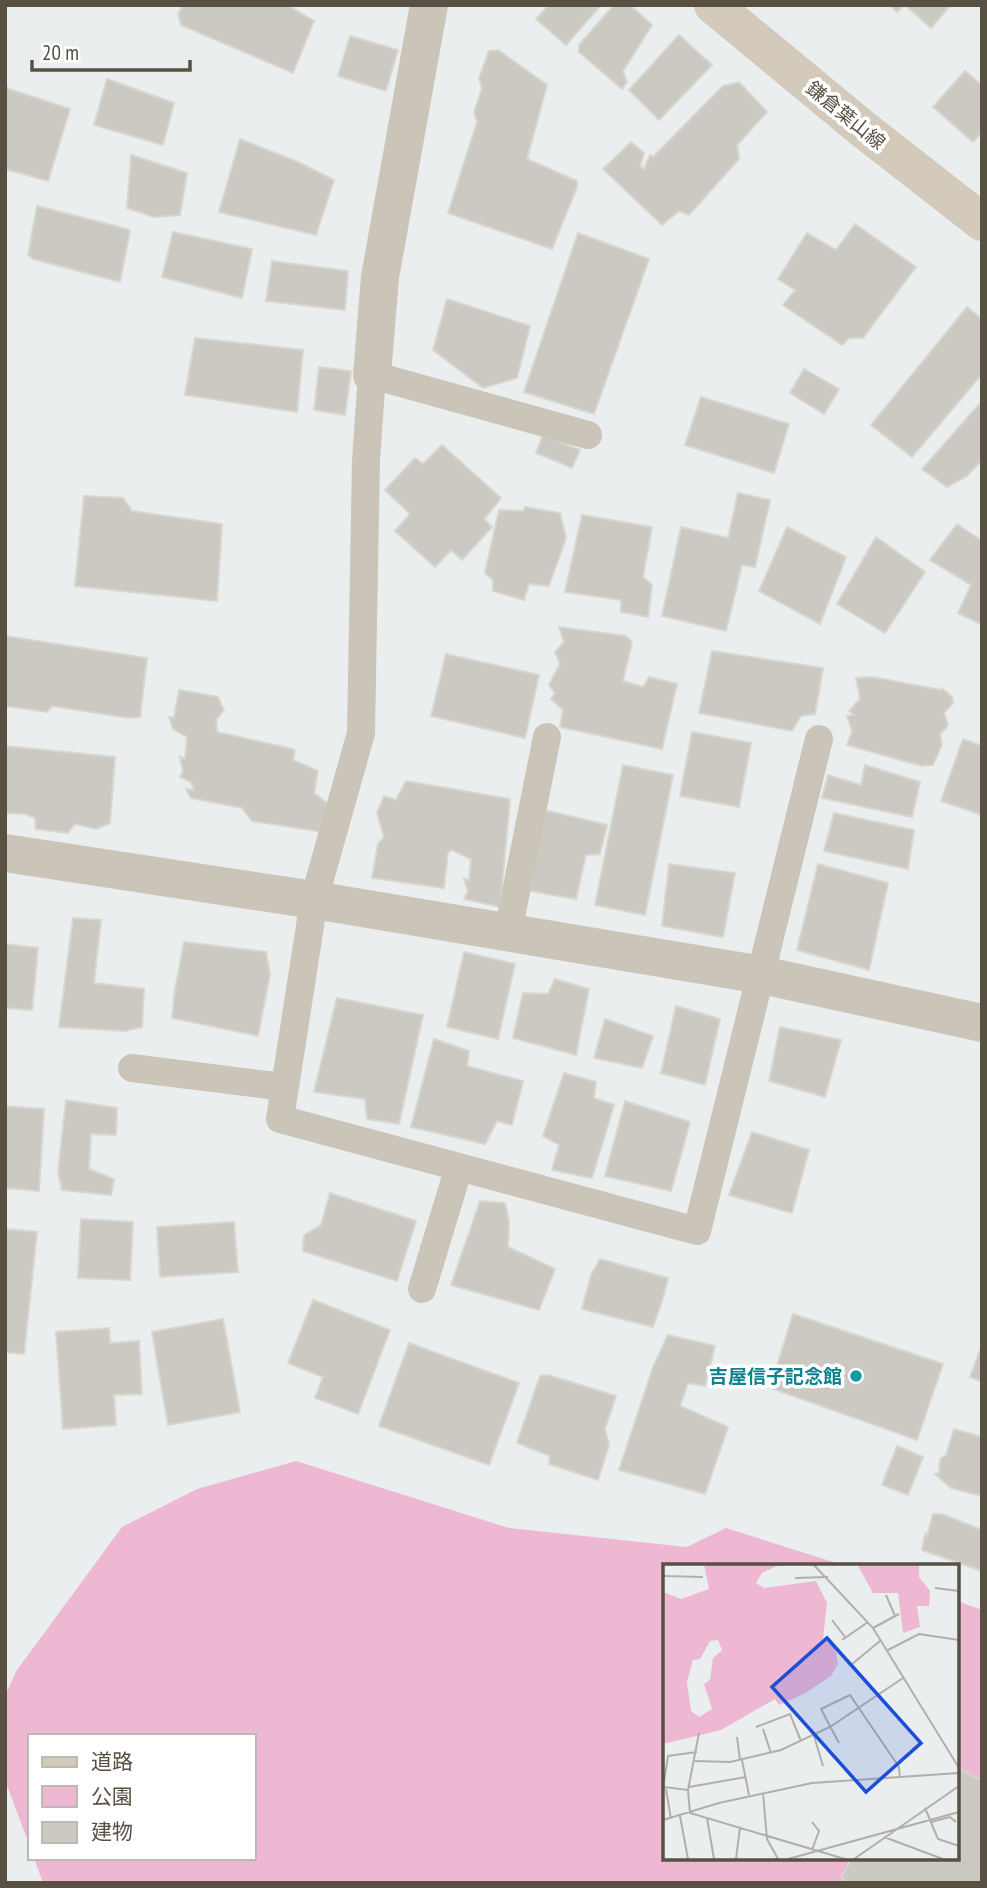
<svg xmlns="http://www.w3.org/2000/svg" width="987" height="1888" viewBox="0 0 987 1888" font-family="'PT Sans Narrow','Noto Sans JP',sans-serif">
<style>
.green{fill:#eeb8d2}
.building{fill:#ccc9c2;stroke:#d7d6cf;stroke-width:2}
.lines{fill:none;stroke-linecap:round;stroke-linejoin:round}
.service{stroke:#cbc4b9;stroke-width:28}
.minor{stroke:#cbc4b9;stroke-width:38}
.secondary{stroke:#d3cabb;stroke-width:38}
.culture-dot{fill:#0f9aa8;stroke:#fff;stroke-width:2.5}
.labels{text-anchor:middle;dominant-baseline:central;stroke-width:7;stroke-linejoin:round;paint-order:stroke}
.street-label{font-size:19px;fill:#595044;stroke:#fff}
.culture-label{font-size:19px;font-weight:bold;fill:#0d838f;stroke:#fff;text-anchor:end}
.inset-road{fill:none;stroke:#b1afaa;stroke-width:2}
.view{fill:#1d4ed8;fill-opacity:0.15;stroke:#1d4ed8;stroke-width:3.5}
.inset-edge{fill:none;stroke:#595044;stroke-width:3.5}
</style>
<rect width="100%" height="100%" fill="#ebeeee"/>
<path class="green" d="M296,1461l213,67 178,19 39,-19 120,38h-181v292h292v-257l25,9v273h-939l-9,-25h220v-122h-224v111l-25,-67v-85l12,-25 105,-143 75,-38z"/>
<path class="building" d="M183,5h104l27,16 -21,52 -112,-48 -3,-11z
M549,5h52l-35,40 -30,-26z
M614,5h16l22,20 -29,46 4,11 -5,7 -43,-37v-7z
M890,5h14l-7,7z
M905,5h46l-20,23z
M679,35l33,30 -53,55 -30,-30z
M350,36l48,14 -12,41 -48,-15z
M498,50l49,35 -20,74 50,22v6l-25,62 -104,-36 29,-91 -3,-10 8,-24 -3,-10 10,-27z
M965,71l17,14v47l-9,10 -40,-35z
M107,79l67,24 -11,42 -69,-20z
M739,82l28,30 -30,33 2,14 -50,56 -10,-4 -17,14 -59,-56 28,-27 13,11 -4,13 4,3 6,-14 3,2 70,-71z
M5,85l4,4 61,20 -22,72 -43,-12z
M240,139l58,23 36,18 -18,55 -97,-23z
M131,155l56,18 -7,42 -26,2 -27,-9z
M37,206l90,23 3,2 -10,51 -87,-23 -5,-4z
M855,224l61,43 -53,71h-14l-7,7 -59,-40 12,-15 -17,-11 29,-46 29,17z
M173,232l79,17 -10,49 -80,-21z
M578,233l71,26 -55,155 -70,-22z
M272,261l76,10 -3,39 -79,-9z
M447,299l83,27 -13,52 -34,10 -50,-38z
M967,307l15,12v55l-70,83 -41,-32z
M195,338l108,12 -6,62 -112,-17z
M319,367l32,4 -6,44 -31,-5z
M804,369l35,20 -15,25 -34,-21z
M701,397l88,27 -15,49 -89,-28z
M982,401v59l-15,16 -20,11 -25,-18z
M543,435l37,15 -8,18 -36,-15z
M442,445l59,53 -17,21 8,8 -30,33 -11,-10 -16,17 -40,-36 15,-17 -25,-24 30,-32 8,6z
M738,493l32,7 -15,67 -13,-2 -16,66 -64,-15 19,-89 47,11z
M84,496l39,2 9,13 90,13 -5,77 -142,-15z
M525,507l35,6 6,25 -17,48 -20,-2 -5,16 -31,-9v-11l-8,-7 14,-63 25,1z
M582,515l70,12 -9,50 9,8 -4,32 -27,-5v-12l-56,-8z
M957,524l25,17v84l-24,-12 13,-28 -41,-25z
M787,527l59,30 -26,67 -61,-33z
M876,537l49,35 -40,61 -48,-29z
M559,627l67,9 6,6 -9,39 20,6 6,-10 28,7 -15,65 -102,-22 3,-17 -12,-11 4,-6 -6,-8 11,-21 -5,-12 9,-10z
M5,636l142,22 -7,59 -11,1 -77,-12 -5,6 -42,-6z
M712,651l111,17 -8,46 -14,2 -9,15 -93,-18z
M446,654l93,21 -14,63 -94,-22z
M872,677l69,13 1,-2 10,9 1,6 -9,10 4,12 -8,10 2,10 -9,20 -11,1 -75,-21 5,-14 -5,-15 7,-1 -5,-4 11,-12 -4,-21z
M179,690l39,7 6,13 -8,10 1,12 76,17 2,2 -2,9 25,11 -4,22 13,10 -4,29 -71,-11 -10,-13 -51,-10 -5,-9 8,1 -3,-8 -11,-5 3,-6 -3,-14 5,2 2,-22 -14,-8 -4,-12 5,1z
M692,732l59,11 -12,64 -59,-11z
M963,739l19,7v69l-41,-14z
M5,746l110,11 -5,66 -14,6 -21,-5 -7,9 -32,-4 -1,-11 -10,-4 -20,-1z
M623,765l50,10 -28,140 -50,-10z
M865,765l55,17 -8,35 -90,-19 6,-23 33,10z
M406,781l104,18 -10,108 -36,-8 4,-8 -4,-12 5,1 2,-21 -19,-9 -4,2 -4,36 -72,-10 6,-34 6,-7 -7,-24 7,-17 12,4z
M549,811l58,14 -7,29 -14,1 -10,44 -46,-8 13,-78z
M834,813l80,17 -6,39 -84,-18z
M669,864l66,9 -12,64 -61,-11z
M818,864l70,19 -19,87 -72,-20z
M73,918l28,2 -7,63 50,6 -2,38 -17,4 -66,-4z
M184,942l82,10 4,22 -12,62 -86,-18 3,-28z
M5,944l33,4 -6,62 -27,-2z
M464,952l51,12 -17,75 -51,-12z
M555,979l34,10 -13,66 -63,-17 10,-45 25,1z
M337,998l86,17 -24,109 -32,-5 -2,-20 -51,-7z
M676,1006l44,13 -15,66 -44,-12z
M605,1019l48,17 -11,32 -48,-10z
M780,1027l61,13 -16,57 -56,-16z
M434,1039l35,12 -2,15 56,15 -11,44 -15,-4 -12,23 -74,-17z
M564,1073l32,9 -2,16 20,7 -22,73 -40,-8 7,-25 -16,-9z
M66,1100l51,8 -1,27 -25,-1 -2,35 25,10 -3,16 -49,-5 -4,-18z
M625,1101l65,21 -19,69 -66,-15z
M5,1106l39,3 -5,82 -34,-3z
M752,1132l57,18 -17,63 -63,-18z
M330,1193l86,28 -19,60 -94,-30 1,-16 17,-10z
M480,1201l25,2 4,19 -1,25 47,22 -16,41 -88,-25z
M81,1219l52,3 -3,58 -52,-2z
M234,1222l4,50 -78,5 -3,-50z
M5,1229l32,3 -13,122 -19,-2z
M600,1259l68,19 -5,20 -10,29 -71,-18 9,-34z
M313,1300l77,30 -32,84 -43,-16 8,-21 -35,-14z
M793,1314l150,50 -26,76 -147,-52z
M223,1319l17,93 -72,13 -16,-93z
M109,1328l1,15 29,-2 3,53 -28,1 2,30 -53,4 -7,-97z
M668,1335l47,11 -10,40 -17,-3 -8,23 48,21 -23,67 -86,-24 34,-103z
M409,1343l110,40 -30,82 -110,-39z
M982,1345v37l-12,-5z
M548,1375l68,21 -11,33 4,16 -11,35 -49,-16 1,-8 -33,-13 23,-67z
M954,1429l28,8v59l-31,-8 -16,-14 4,-1 1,-14 6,-4z
M897,1446l26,11 -15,38 -26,-10z
M933,1514h9l40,16v41l-60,-21 3,-16 2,2z
M957,1767l25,14v102h-132l-9,-5 11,-20h105z"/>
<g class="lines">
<path class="service" d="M588,435l-216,-60 -6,85 -5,273 -47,167 -34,219 417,112 122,-492
M508,932l39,-195
M132,1068l152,19
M422,1289l37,-122"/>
<path class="minor" d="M372,375l8,-98 49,-272
M5,853l309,47 448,75 220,48"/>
<path class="secondary" d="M713,5l150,124 119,93"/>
</g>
<circle class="culture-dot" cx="856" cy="1376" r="7"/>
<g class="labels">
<g class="street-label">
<text transform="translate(846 115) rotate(39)">鎌倉葉山線</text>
</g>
<g class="culture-label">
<text x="842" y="1376">吉屋信子記念館</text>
</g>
</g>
<g transform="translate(663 1564)">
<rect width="296" height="296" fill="#ebeeee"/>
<path d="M41,0h77l-19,9 -6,10 8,5 52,-7 11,22 -4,36 12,7 3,18 -7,12 -27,18 -25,11 -4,-6 -54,31 -58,14v-152l18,7 28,-10zM55,76l4,10 -9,8 -3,22 -6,4 8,25 -13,8 -8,-6 -4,-29 6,-22 7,-1 10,-18zM242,0h14v13l11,14 -1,15h-12l3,21 -17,6 -5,-40h-25l-16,-29z" fill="#eeb8d2" fill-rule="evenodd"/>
<path class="inset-road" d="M150,0l60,64 86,140M0,12l40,1M132,14l33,-1M272,24l24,3M223,31l9,21M169,56l13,17M210,64l26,-14M179,76l26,-18M223,87l33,-17 40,6M188,101l29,-24M93,163l34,-13 11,27M100,165l8,24M36,169l-11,57 2,23 155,46M151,172l9,30M74,173l3,23M176,179l-18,-34 29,-14 49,72 1,11M79,196l7,35M32,197l35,1 51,-12 49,-23 73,-49M1,223l24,3M26,223l57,-10M0,224l5,-32 29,-4M3,225l5,30M100,229l4,46 11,20M262,244l13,31 21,7M17,252l8,43M44,254l7,41M0,256l56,-17 93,-20 147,-10M268,258l19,-5 6,5M221,273l59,22M149,286l7,-19 -7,-9M73,295l4,-32M125,295l171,-47M191,295l105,-73"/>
<path class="view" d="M164,74l94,105 -55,49 -94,-105z"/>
<rect width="296" height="296" class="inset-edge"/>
</g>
<rect width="987" height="1888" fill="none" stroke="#595044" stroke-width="14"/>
<rect x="28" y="1734" width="228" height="126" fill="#ffffff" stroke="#bdb9b4" stroke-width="2"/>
<rect x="42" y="1757" width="35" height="10" fill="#d3cabb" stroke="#bdb9b4" stroke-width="2"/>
<text x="91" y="1769" font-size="21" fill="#595044">道路</text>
<rect x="42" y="1786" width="35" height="21" fill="#eeb8d2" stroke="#bdb9b4" stroke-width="2"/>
<text x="91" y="1804" font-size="21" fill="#595044">公園</text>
<rect x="42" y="1822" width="35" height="21" fill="#ccc9c2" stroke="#bdb9b4" stroke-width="2"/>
<text x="91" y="1839" font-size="21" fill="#595044">建物</text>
<path d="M32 60v10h158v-10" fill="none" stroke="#595044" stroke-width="3.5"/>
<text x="42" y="60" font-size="21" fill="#595044" stroke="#ffffff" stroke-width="5" paint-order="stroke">20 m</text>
</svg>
